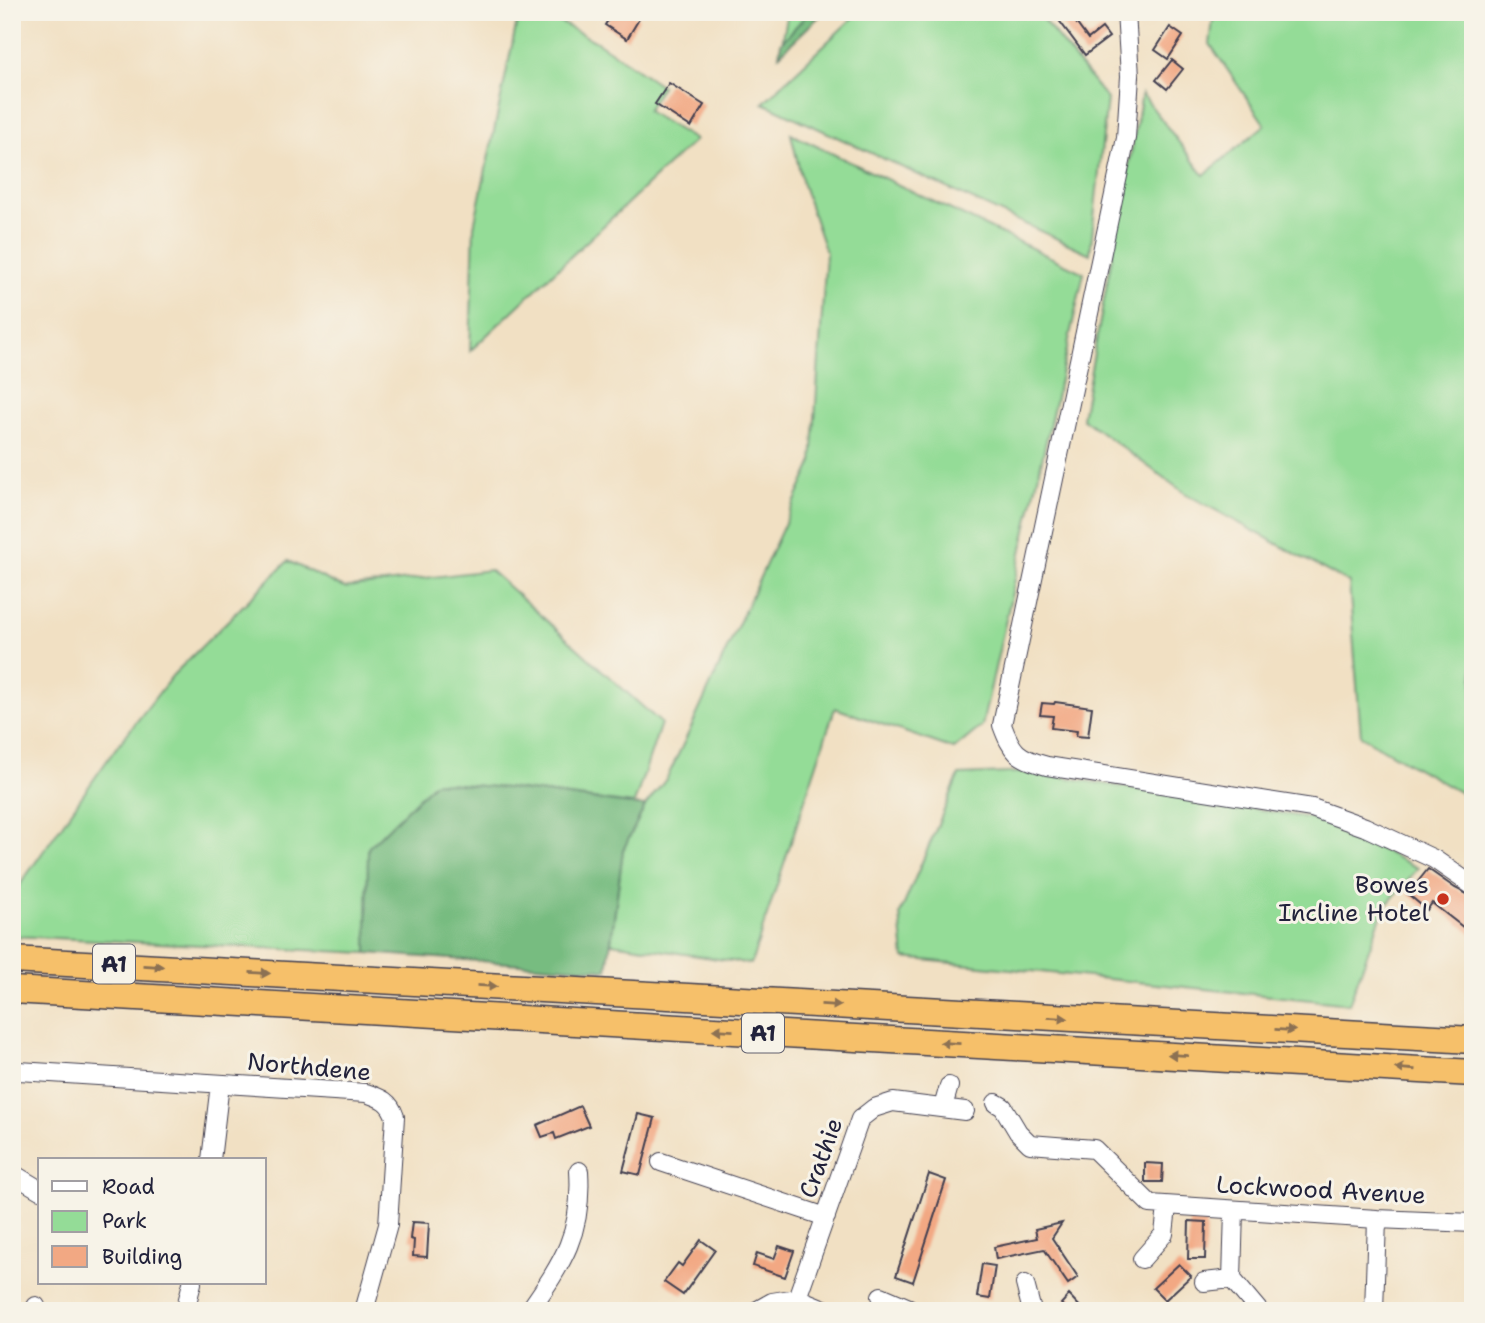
<svg xmlns="http://www.w3.org/2000/svg" width="1485" height="1323" viewBox="0 0 1485 1323" font-family="'Shantell Sans',sans-serif">
<style>
.green{fill:#94dc97;stroke:#5b7f69;stroke-width:2}
.forest{fill:#77bc80;stroke:#4c6f5e;stroke-width:2}
.building{fill:#f2a883}
.lines{fill:none;stroke-linecap:round;stroke-linejoin:round}
.minor-casing{stroke:#413e4f;stroke-width:20}
.highway-casing{stroke:#413e4f;stroke-width:29}
.minor{stroke:#fff;stroke-width:18}
.highway{stroke:#f6c06b;stroke-width:26}
.oneway{fill:#8c7153}
.poi-dot{fill:#c8321e;stroke:#f7f3e8;stroke-width:2.5}
.labels{text-anchor:middle;dominant-baseline:central;stroke-width:6;stroke-linejoin:round;paint-order:stroke}
.shield{fill:#f7f3e8;stroke:#62616f;stroke-width:2}
.shield-label{font-size:23px;font-weight:bold;fill:#22223b}
.poi-label{font-size:24px;fill:#22223b;stroke:#f7f3e8;text-anchor:end}
.street-label{font-size:24px;fill:#22223b;stroke:#f7f3e8}
</style>
<rect width="100%" height="100%" fill="#f7f3e8"/>
<filter id="ink" filterUnits="userSpaceOnUse"><feTurbulence type="fractalNoise" baseFrequency=".0143" numOctaves="2"/><feDisplacementMap in="SourceGraphic" scale="14" xChannelSelector="R" yChannelSelector="G"/><feConvolveMatrix kernelMatrix="1 2 1 2 8 2 1 2 1" color-interpolation-filters="sRGB"/></filter>
<filter id="wash" filterUnits="userSpaceOnUse"><feTurbulence type="fractalNoise" baseFrequency=".00686" numOctaves="4" result="noise"/><feDisplacementMap in="SourceGraphic" scale="28" xChannelSelector="R" yChannelSelector="G"/><feGaussianBlur stdDeviation="1.57" result="paint"/><feColorMatrix in="noise" values="0 0 0 0 0 0 0 0 0 0 0 0 0 0 0 0 0 1.4 0 .05"/><feComposite in="paint" operator="in"/></filter>
<g filter="url(#wash)">
<rect width="100%" height="100%" fill="#f1e0c3"/>
<path class="green" d="M519,12h22l56,30 65,44 -15,25 48,29 -225,211 4,-125z
M788,12h21l-27,31z
M859,12h178l70,87 -17,155 -327,-151z
M1214,12h259v788l-112,-64 -12,-153 -163,-89 -104,-76 60,-324 62,81 61,-50 -55,-81z
M791,134l293,139 -102,453 -28,23 -119,-41 -84,256 -140,-21 12,-93 22,-44 22,-28 22,-46 123,-268 14,-211 -23,-68z
M288,561l56,27 146,-18 171,153 -27,81 -128,-16 -71,-6 -67,66 -1,105 -355,-17v-40l101,-144 60,-77z
M1033,772l289,48 96,48 -34,40 -35,96 -445,-46 -4,-44 59,-139z"/>
<path class="forest" d="M809,12h15l-45,43 2,-12z
M435,782l71,6 139,18 -22,44 -16,120 -240,-17 1,-105z"/>
<g id="blocks">
<path class="building" d="M613,12h16l10,7 -12,20 -22,-14z
M1068,12l20,27 14,-11 7,9 -24,18 -27,-36z
M1170,27l13,9 -15,23 -13,-9z
M1172,60l11,9 -16,20 -11,-9z
M669,83l35,22 -13,22 -36,-23z
M1055,702l37,5 -4,30 -12,-1 1,-5 -26,-3 2,-12 -13,-1 2,-12 12,1z
M1428,869l27,19 18,9v38l-41,-32 -5,7 -19,-16z
M580,1106l9,20 -33,13 -2,-6 -12,4 -5,-12z
M638,1114l17,4 -15,57 -17,-4z
M1145,1163l18,1 -1,18h-17z
M929,1174l17,6 -33,102 -17,-6z
M1189,1221l17,1 -1,37h-17z
M412,1222l17,1 -2,34 -14,-1 1,-16 -4,-1z
M1062,1223l-10,15 26,39 -10,7 -24,-35 -48,10 -2,-12 43,-9 -2,-9z
M701,1240l14,10 -32,45 -19,-13 14,-19 4,3z
M779,1246l15,5 -9,26 -32,-11 4,-13 17,6z
M982,1264l13,2 -5,33 -13,-2z
M1179,1264l12,12 -26,24 -12,-12z
M1069,1295l15,16h-16l-7,-7z"/>
</g>
</g>
<g filter="url(#ink)">
<use href="#blocks" fill-opacity="0" stroke="#413e4f" stroke-width="2"/>
<g class="lines">
<defs>
<path id="minor" d="M1126,12l4,64 -4,62 -124,587c10,27 15,33 45,41l265,42 53,19 69,32 39,27
M12,1073l7,-2 347,22c15,5 24,8 29,24l-7,108 -24,86
M996,1103l7,4 15,25 12,12 64,5 56,55 227,15 96,4
M943,1107l6,-21
M211,1160l9,-76
M661,1162l165,55
M12,1171l3,4 25,15
M1234,1210l-2,69 27,32
M1142,1259l22,-25 3,-27
M1204,1282l28,-3
M1025,1284l7,27
M881,1296l28,12 -1,3
M797,1298l63,-179 14,-11 19,-6 72,9
M797,1298l32,13
M36,1311v-5
M185,1311l7,-28
M529,1311c34,-49 54,-78 50,-140
M756,1311l16,-9 25,-4
M1374,1311l3,-92"/>
<path id="highway" d="M12,960l1461,80
M12,990l1461,83"/>
</defs>
<use href="#minor" class="minor-casing"/>
<use href="#highway" class="highway-casing"/>
<use href="#minor" class="minor"/>
<use href="#highway" class="highway"/>
</g>
<defs><path id="oneway-solid" d="M-6-.8H1V-3.2L6.5 0L1 3.2V.8H-6Z" transform="scale(1.75)"/></defs>
<g class="oneway">
<use href="#oneway-solid" transform="translate(153 966) rotate(3)"/>
<use href="#oneway-solid" transform="translate(260 973) rotate(3)"/>
<use href="#oneway-solid" transform="translate(487 986) rotate(3)"/>
<use href="#oneway-solid" transform="translate(831 1005) rotate(3)"/>
<use href="#oneway-solid" transform="translate(1058 1018) rotate(3)"/>
<use href="#oneway-solid" transform="translate(723 1030) rotate(-177)"/>
<use href="#oneway-solid" transform="translate(1285 1030) rotate(3)"/>
<use href="#oneway-solid" transform="translate(950 1043) rotate(-177)"/>
<use href="#oneway-solid" transform="translate(1178 1055) rotate(-177)"/>
<use href="#oneway-solid" transform="translate(1405 1069) rotate(-176)"/>
</g>
</g>
<circle class="poi-dot" cx="1443" cy="899" r="7"/>
<g class="labels">
<g class="shield">
<rect x="93" y="944.5" width="42" height="39" rx="5"/>
<rect x="742" y="1013.5" width="42" height="39" rx="5"/>
</g>
<g class="shield-label">
<text x="114" y="964">A1</text>
<text x="763" y="1033">A1</text>
</g>
<g class="poi-label">
<text x="1429" y="885">Bowes<tspan x="1429" dy="28">Incline Hotel</tspan></text>
</g>
<g class="street-label">
<text transform="translate(309 1067) rotate(5)">Northdene</text>
<text transform="translate(821 1158) rotate(-70)">Crathie</text>
<text transform="translate(1321 1190) rotate(3)">Lockwood Avenue</text>
</g>
</g>
<rect width="1485" height="1323" fill="none" stroke="#f7f3e8" stroke-width="42"/>
<rect x="38" y="1158" width="228" height="126" fill="#f7f3e8" stroke="#a29fa3" stroke-width="2"/>
<rect x="52" y="1181" width="35" height="10" fill="#ffffff" stroke="#a29fa3" stroke-width="2"/>
<text x="102" y="1194" font-size="21" fill="#22223b">Road</text>
<rect x="52" y="1211" width="35" height="21" fill="#94dc97" stroke="#a29fa3" stroke-width="2"/>
<text x="102" y="1228" font-size="21" fill="#22223b">Park</text>
<rect x="52" y="1246" width="35" height="21" fill="#f2a883" stroke="#a29fa3" stroke-width="2"/>
<text x="102" y="1264" font-size="21" fill="#22223b">Building</text>
</svg>
